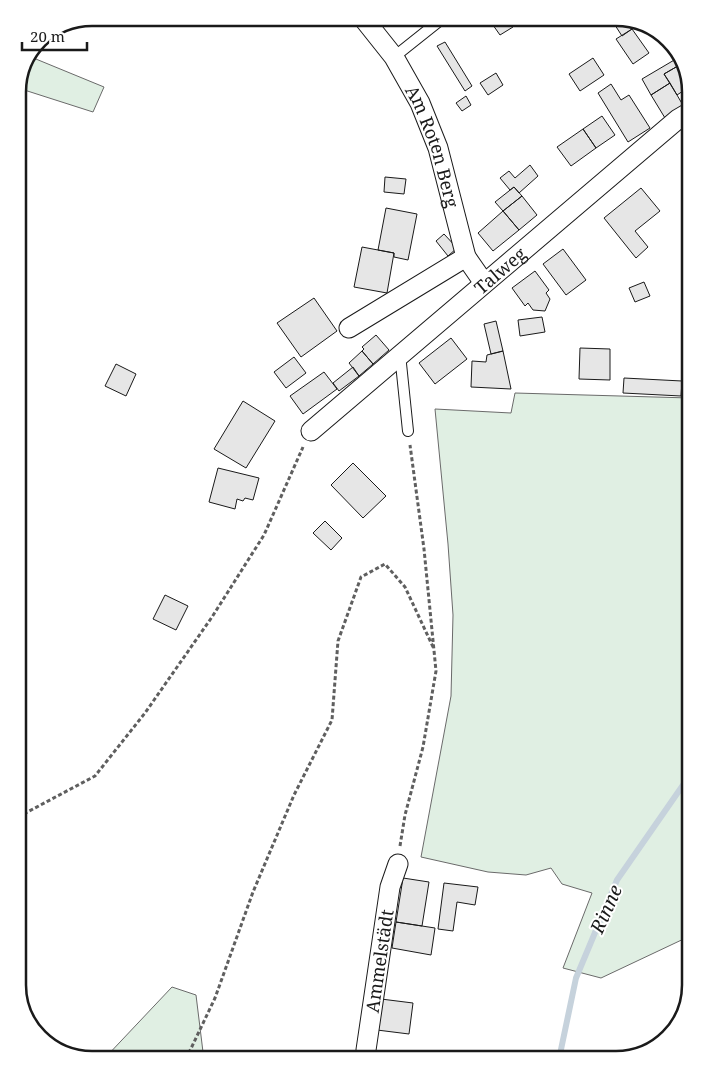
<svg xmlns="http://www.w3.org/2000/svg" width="708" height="1077" viewBox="0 0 708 1077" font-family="'Noto Serif',serif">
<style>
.green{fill:#e0efe3;stroke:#6a6a6a}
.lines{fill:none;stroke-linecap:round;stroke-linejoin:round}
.stream{stroke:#c6d2dc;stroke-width:6}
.building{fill:#e6e6e6;stroke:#1a1a1a}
.service-casing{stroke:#1a1a1a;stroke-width:12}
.minor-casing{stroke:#1a1a1a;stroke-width:21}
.path{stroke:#5f5f5f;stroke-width:3;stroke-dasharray:4 2.5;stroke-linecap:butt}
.service{stroke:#fff;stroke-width:10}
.minor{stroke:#fff;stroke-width:19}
.labels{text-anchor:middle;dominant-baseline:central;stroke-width:4;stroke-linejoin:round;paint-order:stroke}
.street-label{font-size:18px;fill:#1a1a1a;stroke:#fff}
.water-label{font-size:19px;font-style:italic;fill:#1a1a1a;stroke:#fff}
.rim{fill:none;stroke:#1a1a1a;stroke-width:2.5}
</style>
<rect width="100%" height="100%" fill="#fff"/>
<path class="green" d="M31,57l73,30 -11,25 -75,-24z
M515,393l175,5v538l-89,42 -38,-10 29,-75 -30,-9 -11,-16 -25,7 -38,-3 -67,-15 30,-161 2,-81 -5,-71 -13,-135 76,4z
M172,987l24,8 7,57 24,7h-123z"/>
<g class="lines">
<path class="stream" d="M559,1059l17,-81 41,-98 73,-105"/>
</g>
<path class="building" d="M488,18h20l5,9 -13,8z
M620,18l6,1 6,10 -10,7 -9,-14z
M632,29l17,24 -16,11 -17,-25z
M445,42l27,44 -7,5 -28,-45z
M681,56l2,7 -19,11 6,9 -19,12 -9,-16z
M593,58l11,17 -24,16 -11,-17z
M683,63l6,24 -12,8 -13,-21z
M496,73l7,12 -15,10 -8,-12z
M670,83l14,24 -19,11 -14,-23z
M611,84l10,16 8,-5 21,33 -22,14 -30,-49z
M466,96l5,9 -9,6 -6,-8z
M602,116l13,19 -19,13 -13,-19z
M583,129l13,19 -25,18 -14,-19z
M530,165l8,11 -19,17 -5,-6 -4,3 -10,-12 9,-7 6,7z
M385,177l21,2 -2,15 -20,-2z
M514,187l8,9 -19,15 -8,-9z
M641,188l19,23 -25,20 13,16 -12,11 -32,-40z
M522,196l15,19 -18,15 -16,-19z
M386,208l31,6 -9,46 -14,-3v-4l-16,-3z
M503,211l16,19 -26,21 -15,-18z
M444,234l13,14 -9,8 -12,-15z
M362,247l32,6 -7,40 -33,-6z
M563,249l23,31 -20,15 -23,-31z
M535,271l14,19 -3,3 4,6 -5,12 -12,-1 -5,-7 -3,3 -13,-18z
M644,282l6,14 -15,6 -6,-14z
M314,298l23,33 -36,26 -24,-34z
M542,317l3,15 -25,4 -2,-16z
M496,321l7,30 -12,3 -7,-30z
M376,335l13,15 -16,14 -11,-13 2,-2 -2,-2z
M451,338l16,21 -32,25 -16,-21z
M580,348l30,1v31l-31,-1z
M362,351l11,13 -14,12 -10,-13z
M503,351l8,38 -40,-2 1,-26 14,1 1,-7z
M294,357l12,16 -20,15 -12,-16z
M116,364l20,10 -10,22 -21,-10z
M353,367l6,9 -20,15 -6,-8z
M324,372l13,17 -34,25 -13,-18z
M624,378l58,3 -1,15 -58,-3z
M243,401l32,20 -29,47 -32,-19z
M353,463l33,33 -23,22 -32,-33z
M218,468l41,10 -6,22 -8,-2 -2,3 -6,-2 -2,10 -26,-7z
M325,521l17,17 -11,12 -18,-17z
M165,595l23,11 -12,24 -23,-11z
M403,878l26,4 -7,44 -26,-4z
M444,883l34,4 -3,18 -18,-3 -4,29 -15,-2z
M396,922l39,6 -4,27 -39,-7z
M381,999l32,4 -4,31 -32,-4z"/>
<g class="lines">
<defs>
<path id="service" d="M394,57l49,-39
M400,354l8,77"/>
<g id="minor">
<path id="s1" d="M363,18l31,39 26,46 18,45 28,109 18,26"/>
<path d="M349,328l117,-71"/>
<path id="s2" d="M311,431l367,-312 12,-7"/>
<path id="s3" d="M366,1059v-9l24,-163 8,-23"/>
</g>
</defs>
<use href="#service" class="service-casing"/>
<use href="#minor" class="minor-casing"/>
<path class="path" d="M18,809l8,3
M18,817l77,-41 50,-63 67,-96 52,-82 39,-88
M400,846l5,-31 18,-68 13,-76 -12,-122 -14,-104
M186,1059l29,-61 38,-106 41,-97 38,-75 6,-79 23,-64 24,-13 20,23 29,62"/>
<use href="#service" class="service"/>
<use href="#minor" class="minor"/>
</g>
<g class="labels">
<g class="street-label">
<text stroke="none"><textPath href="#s1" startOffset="148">Am Roten Berg</textPath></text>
<text stroke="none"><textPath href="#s2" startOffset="248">Talweg</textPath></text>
<text stroke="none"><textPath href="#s3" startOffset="99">Ammelstädt</textPath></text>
</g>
<g class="water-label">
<text transform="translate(606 909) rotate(-66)">Rinne</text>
</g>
</g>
<path d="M0 0H708V1077H0ZM92 26H616A66 66 0 0 1 682 92V985A66 66 0 0 1 616 1051H92A66 66 0 0 1 26 985V92A66 66 0 0 1 92 26Z" fill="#fff" fill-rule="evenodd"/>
<path class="rim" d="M92 26H616A66 66 0 0 1 682 92V985A66 66 0 0 1 616 1051H92A66 66 0 0 1 26 985V92A66 66 0 0 1 92 26Z"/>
<path d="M22 42v8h65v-8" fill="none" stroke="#1a1a1a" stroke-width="2.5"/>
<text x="30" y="42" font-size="15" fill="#1a1a1a" stroke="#ffffff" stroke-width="4" paint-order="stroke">20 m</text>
</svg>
